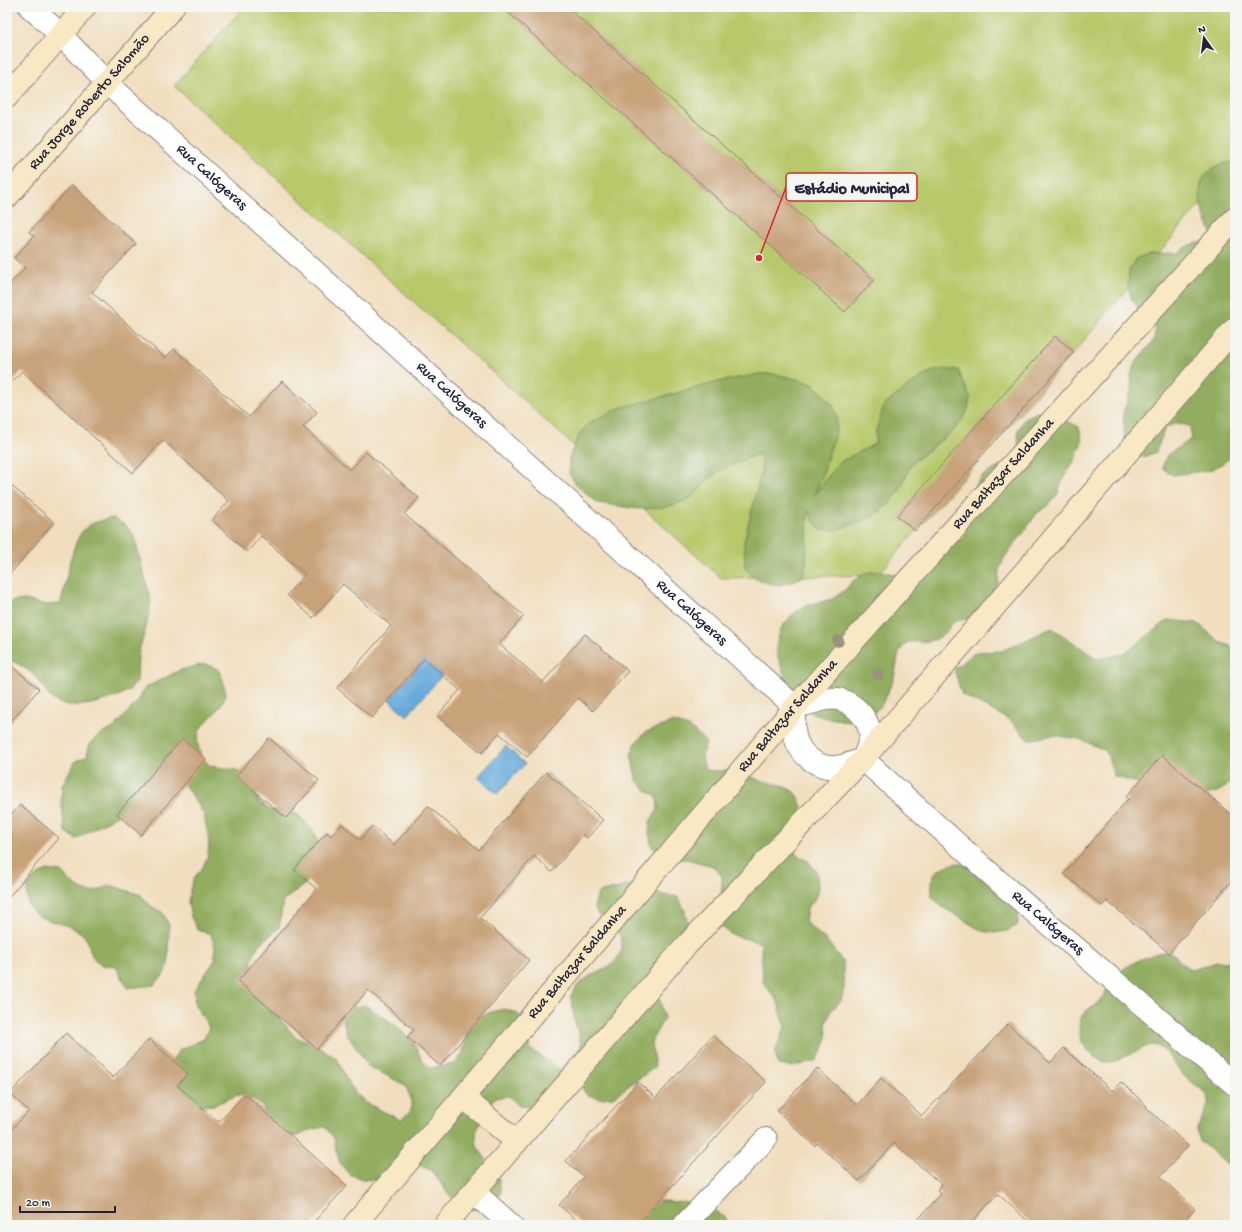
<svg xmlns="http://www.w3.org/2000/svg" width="1242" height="1232" viewBox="0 0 1242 1232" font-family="'Gochi Hand',sans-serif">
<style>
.green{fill:#b8c96c;stroke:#6d7654}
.forest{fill:#92ad60;stroke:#5a684e}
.water{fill:#65aadb;stroke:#44668b}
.building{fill:#c8a279}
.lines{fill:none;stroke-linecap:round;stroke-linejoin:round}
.minor-casing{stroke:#8a807c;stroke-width:24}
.tertiary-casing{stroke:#8a807c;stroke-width:24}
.secondary-casing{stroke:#8a807c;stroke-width:24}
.minor{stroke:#fff;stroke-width:22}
.tertiary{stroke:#fff;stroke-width:22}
.secondary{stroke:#f8e8c3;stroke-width:22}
.tree{fill:#98927e}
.labels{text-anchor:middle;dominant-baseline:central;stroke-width:4;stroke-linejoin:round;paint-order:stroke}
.street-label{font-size:15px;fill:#22223b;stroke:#f6f6f2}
.leader{fill:none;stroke:#d62828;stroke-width:1.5}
.callout-dot{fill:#d62828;stroke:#f6f6f2;stroke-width:1.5}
.callout{fill:#f6f6f2;stroke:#d62828;stroke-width:1.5}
.callout-label{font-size:16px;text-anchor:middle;font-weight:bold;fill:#22223b}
</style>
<rect width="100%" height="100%" fill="#f6f6f2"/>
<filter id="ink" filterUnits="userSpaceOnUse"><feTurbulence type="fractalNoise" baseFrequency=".025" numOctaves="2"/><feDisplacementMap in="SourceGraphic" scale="8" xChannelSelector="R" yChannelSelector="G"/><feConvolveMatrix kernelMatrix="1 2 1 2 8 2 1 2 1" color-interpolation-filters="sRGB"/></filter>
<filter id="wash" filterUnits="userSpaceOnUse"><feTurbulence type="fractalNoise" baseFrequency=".012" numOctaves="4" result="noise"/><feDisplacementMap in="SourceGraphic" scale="16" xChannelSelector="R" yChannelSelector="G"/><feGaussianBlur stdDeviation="0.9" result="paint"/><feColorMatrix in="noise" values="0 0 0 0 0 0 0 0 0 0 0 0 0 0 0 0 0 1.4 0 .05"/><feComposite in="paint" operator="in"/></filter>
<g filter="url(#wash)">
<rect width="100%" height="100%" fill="#f1debe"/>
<path class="green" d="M244,7h991v157l-161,188 -196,223 -157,3 -547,-492z"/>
<path class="forest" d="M1235,163v291l-12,9 -13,7 -37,5 -11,-7 5,-13 25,-16 -2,-13 -13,-3 -12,5 -9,24 -13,5 -12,-6 -6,-12 -2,-26 9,-25 -1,-14 6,-13 17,-21 2,-12 -8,-12 -10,-8 -7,-10 -3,-13 1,-14 6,-12 13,-5 29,-1 12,-8 13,-3 12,-6c-12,-18 -23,-52 -3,-66 8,-6 15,-8 24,-7z
M944,369l14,1 12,27 -2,12 -6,12 -9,10 -42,33 -11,26 -8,11 -20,17 -37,12h-14l-8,-9 -5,-11 -2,53 -3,13 -11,6 -13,3 -12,-2 -13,-5 -9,-10 -1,-27 17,-67 1,-15 -5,-5 -38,17 -10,8 -18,19 -12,5 -13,4 -27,2 -41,-6 -22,-18 -7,-12v-15l11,-25 9,-10 27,-14 102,-27 42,-8h14l27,6 13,5 19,20 4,13 -1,14 -9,26 -3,13 -9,23 23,-31 37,-19 1,-13 8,-26 34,-26 12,-7z
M1038,412l13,1 28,14 3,14 -7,18 -13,23 -5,13 -9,11 -11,7 -16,23 -17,22 -5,12 -1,13 -3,13 -18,20 -24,6c-14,22 -22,19 -46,20l-8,10 -5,26 -12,26 -9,10 -12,5 -14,2 -25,-4 -13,-6 -19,-20 -13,-37v-13l5,-14 10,-12 12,-9 28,-7 12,-8 9,-10 12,-8 14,-2 15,3 26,9 30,-42 13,-2 2,-14 -2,-13 11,-25 8,-11 37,-20 -1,-26 7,-12z
M113,518l13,8 8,10 17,65 -5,27 -8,26 -1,27c-2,3 -5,7 -8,9 -16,11 -61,23 -77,9 -4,-3 -7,-11 -11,-15 -8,-12 -20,-20 -34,-25v-57l18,-2 21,5 14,-1c7,-19 11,-67 27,-77 7,-6 18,-7 26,-9z
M1168,620l29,3 23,19 15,6v132c-6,4 -14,11 -21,13 -30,5 -72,-8 -100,-17l-8,-25 -26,-12 -27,-4 -25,5 -18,-20 -48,-25 -8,-26 22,-17 26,-1 50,-23 46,31 26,-5z
M205,664l13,5 5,11 3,15 -7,13 -19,21 -3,13 4,14 9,10 27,4 11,8 12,25 12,8 12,-1 13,4 18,19 4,13 -7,26 -7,12 -22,17 -4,27 -21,18 -6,13 -2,13 4,14 41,51 19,6 23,16 11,23 8,11 10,10 35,17 10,-9v-13l-6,-13 -37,-19 -22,-34 -3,-13 9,-11 13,-3 33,22 18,20 5,12 9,9 26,-4 7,-11 5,-26 10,-9 13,-6 13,-3 13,4 8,10 5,26 33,22 10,9 -40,27 -14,-1 -10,-10 -14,2 -10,10 -9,25 1,13 22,33 2,13 -7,12 -13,5 -14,1 -11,-8 -9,-10 -16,-22 -13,-5 -37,16 -19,-2 -13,-5 -9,-11 -4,-12 -2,-13 -9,-11 -13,2 -14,7 -13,2 -12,-7 -10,-24 -11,-9 -14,-3 -25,10 -14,1 -25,-18 -2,-27 7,-11 25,-11 5,-12 -14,-22 -1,-14 21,-31v-13l-4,-13 -14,-5 -6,-12 -3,-14 2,-13 4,-12 9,-11 5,-12 1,-14 -5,-27 -24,-36 -104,61 -11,-8 -4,-32 1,-14 13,-23 12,-6 3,-13 9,-8 13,-6 10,-10 16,-18 7,-13 35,-18z
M673,722l16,5 17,15 -4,13 3,15 14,1 13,-1 27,10 26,6 12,8 5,13 -2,13 -8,25 4,9 12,7 9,11 1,14 -2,13 -9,9 -2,14 21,18 17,22 1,27 -3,12 -10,10 -5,12 1,14 -4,12 -7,12 -25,6 -13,-2 -3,-13 10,-25 -7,-25 -15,-20 -2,-39 -29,-8 -10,-8 -4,-12 4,-26v-13l-9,-10 -26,-7 -13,1 -12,-4 -10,-9 -3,-13 1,-13 8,-11 -1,-13 -11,-7 -9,-9 -6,-26 5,-13 10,-10z
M958,863l13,3 46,35 1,24 -11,6 -13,2 -12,-2 -41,-25 -9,-9c-1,-24 2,-29 26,-34z
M48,870l14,2c9,10 19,23 35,19 4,-1 8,-4 12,-6l32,10 10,11 12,7 6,12 -1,41 -6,11 -8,8 -26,3 -13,-23 -14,1c-2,-3 -6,-6 -8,-9 -5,-9 -2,-15 -12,-24 -19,-16 -55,-7 -54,-40 0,-13 11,-18 21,-23z
M639,883l25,12 14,2 6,12 7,26 -33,56 6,27 -13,24 4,25 -42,30 -13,1 -13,-3 -8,-11 -4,-26 6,-12 -2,-12 -4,-12 -4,-27 8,-11 11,-8 13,-6 12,-8 7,-12 -1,-13 -8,-12 -12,-6 -7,-12 4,-14z
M1162,952l12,2 8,10 10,6 25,-8 18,-1v206l-11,-5 -23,-20 -5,-11c3,-7 13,-25 13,-31 -1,-9 -19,-18 -26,-25 -7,-8 -18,-28 -29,-30 -4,0 -8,1 -11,3 -24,10 -37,26 -58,-1 -7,-9 -8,-26 -1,-34 5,-5 12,-7 16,-13 2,-3 5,-5 6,-8 1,-3 0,-6 2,-8 12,-17 35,-27 54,-32z
M650,1200l54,4 22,14 1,7h-137z"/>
<path class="water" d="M424,659l18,16 -35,41 -18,-16z
M506,746l19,18 -28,30 -19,-17z"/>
<g id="blocks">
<path class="building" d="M502,7h65l307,273 -29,32z
M72,185l64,59 -44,48 73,66 9,-9 75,68 33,-36 35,31 -14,15 47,43 16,-18 53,46 -15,16 120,102 -25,28 44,38 42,-48 43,37 -35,40 -15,-13 -51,59 -28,-24 -17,20 -45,-37 23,-26 -36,-31 -52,59 -35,-30 54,-62 -48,-42 -30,34 -26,-23 18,-21 -44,-38 -14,16 -35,-32 17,-19 -66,-61 -30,33 -111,-102 -15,16v-100l18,-19 -11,-10 20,-22 -5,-4z
M1055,336l19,16 -159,179 -18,-15z
M7,482l47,40 -47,56z
M7,662l32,27 -32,37z
M269,738l50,42 -33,38 -50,-42z
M182,739l24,20 -65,76 -24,-21z
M1162,755l73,63v59l-66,76 -62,-52 -5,5 -38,-32 64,-75 -2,-2z
M546,772l57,48 -16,18 -4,-3 -31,37 -18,-16 -54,62 49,42 -89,106 -33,-29 7,-7 -46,-40 -51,59 -79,-68 79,-92 -23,-19 33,-38 4,4 11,-12 18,16 12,-14 22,19 34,-39 51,44z
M20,805l39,33 -52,61v-79z
M1008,1024l42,39 14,-15 48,43 9,-9 26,24 -1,1 42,39 -28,31 35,32 -15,16h-148l-34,-31 -29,31h-56l28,-31 -4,-4 5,-5 -48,-42 -35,38 -42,-38 -2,3 -38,-35 40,-43 40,37 24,-27 41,38z
M66,1033l47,45 36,-39 39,35 -11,11 42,37 26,-28 102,92 -36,39h-295l-9,-8v-83l22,-23 -19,-17z
M713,1035l53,47 -129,143h-55l-23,-20 25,-28 -18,-16 72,-79 18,16z"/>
</g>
</g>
<g filter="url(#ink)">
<use href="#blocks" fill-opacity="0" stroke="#8a807c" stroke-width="1"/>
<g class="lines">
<defs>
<g id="minor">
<path id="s1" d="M30,7l30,27 47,49 688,624"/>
<path d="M474,1192l37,33"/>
<path d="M684,1225l82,-86"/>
</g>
<g id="tertiary">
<path d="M826,699c5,0 11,-1 15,1 14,4 26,18 29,31 2,9 -4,20 -7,28 -9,3 -17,7 -27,8 -19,2 -37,-13 -41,-31 -2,-9 -1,-19 0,-29z"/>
<path id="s2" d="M863,759l140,126 232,200"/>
</g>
<g id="secondary">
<path d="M7,97l78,-90"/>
<path id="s3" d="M7,197l166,-190"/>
<path d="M463,1097l54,45"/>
<path id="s4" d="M354,1225l441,-518 104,-117 336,-372"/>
<path d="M445,1225l237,-275 181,-191 372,-431"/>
</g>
</defs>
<use href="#minor" class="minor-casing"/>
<use href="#tertiary" class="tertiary-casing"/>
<use href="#secondary" class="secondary-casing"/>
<use href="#minor" class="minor"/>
<use href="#tertiary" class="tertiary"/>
<use href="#secondary" class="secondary"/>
</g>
<g class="tree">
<circle cx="838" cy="641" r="6"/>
<circle cx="878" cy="674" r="6"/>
</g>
</g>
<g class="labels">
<g class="street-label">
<text stroke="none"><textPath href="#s3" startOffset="126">Rua Jorge Roberto Salomão</textPath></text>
<text stroke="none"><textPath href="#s1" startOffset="249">Rua Calógeras</textPath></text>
<text stroke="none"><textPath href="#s1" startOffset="573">Rua Calógeras</textPath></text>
<text stroke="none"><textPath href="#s4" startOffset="993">Rua Baltazar Saldanha</textPath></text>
<text stroke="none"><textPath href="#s1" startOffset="897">Rua Calógeras</textPath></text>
<text stroke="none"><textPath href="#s4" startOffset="669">Rua Baltazar Saldanha</textPath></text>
<text stroke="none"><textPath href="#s2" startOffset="247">Rua Calógeras</textPath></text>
<text stroke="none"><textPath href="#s4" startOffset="345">Rua Baltazar Saldanha</textPath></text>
</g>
</g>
<path class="leader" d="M759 258L786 187"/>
<circle class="callout-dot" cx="759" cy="258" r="4"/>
<rect class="callout" x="786" y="173" width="131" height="28" rx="4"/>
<g class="callout-label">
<text x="852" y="193">Estádio Municipal</text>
</g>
<rect width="1242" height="1232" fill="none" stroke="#f6f6f2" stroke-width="24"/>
<g transform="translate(1204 38) rotate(346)" stroke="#f6f6f2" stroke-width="3" paint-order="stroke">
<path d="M0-3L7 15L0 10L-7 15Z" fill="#22223b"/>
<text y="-6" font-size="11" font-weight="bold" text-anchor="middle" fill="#22223b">N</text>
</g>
<path d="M20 1206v6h95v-6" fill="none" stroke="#22223b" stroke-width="2"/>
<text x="26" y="1206" font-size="12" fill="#22223b" stroke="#f6f6f2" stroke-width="3" paint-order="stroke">20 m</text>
</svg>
